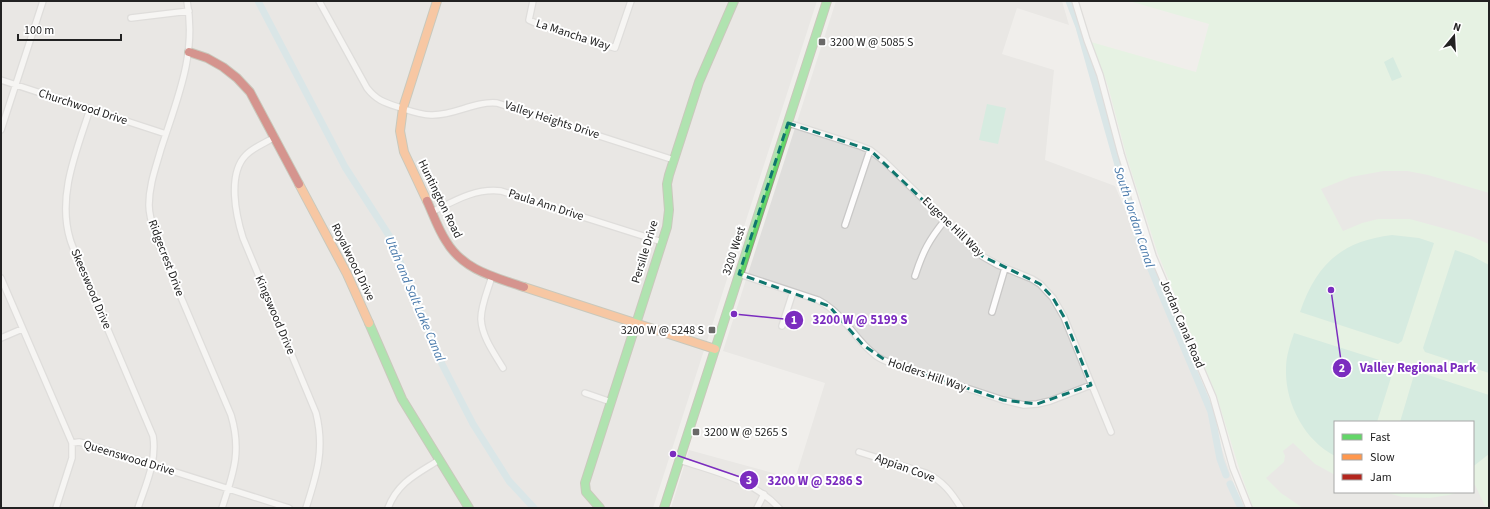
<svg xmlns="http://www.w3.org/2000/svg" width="1490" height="509" viewBox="0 0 1490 509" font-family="'Source Sans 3',sans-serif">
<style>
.residential{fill:#dfdedc}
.park{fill:#daf5da;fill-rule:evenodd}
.pitch{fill:#b7e6d2}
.parking{fill:#e0dfde}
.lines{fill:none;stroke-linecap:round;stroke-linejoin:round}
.canal{stroke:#bfdbe3;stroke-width:7}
.street-casing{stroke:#c9c8c7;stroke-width:8}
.fast-casing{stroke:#999a82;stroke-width:10}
.slow-casing{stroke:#999a82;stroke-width:10}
.jam-casing{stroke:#999a82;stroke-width:10}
.street{stroke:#fdfcfc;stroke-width:5.5}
.fast{stroke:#63d668;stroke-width:8}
.slow{stroke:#ff974d;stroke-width:8}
.jam{stroke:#b3261e;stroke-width:8}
.marked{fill:none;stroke:#0f766e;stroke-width:3;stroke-dasharray:8 5;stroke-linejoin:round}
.poi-dot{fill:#6a6968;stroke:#fff;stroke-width:1.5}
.labels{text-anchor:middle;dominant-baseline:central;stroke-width:4;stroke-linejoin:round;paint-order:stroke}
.street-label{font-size:12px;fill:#222;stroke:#fff}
.poi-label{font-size:12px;fill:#222;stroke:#fff;text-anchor:start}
.water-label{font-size:13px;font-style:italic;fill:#4a7aab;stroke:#fff}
.leader{fill:none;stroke:#7b2cbf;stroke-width:1.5}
.callout-dot{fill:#7b2cbf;stroke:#fff;stroke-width:1.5}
.mark-label{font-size:12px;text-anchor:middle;font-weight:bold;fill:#fff}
.callout-label{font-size:13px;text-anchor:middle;font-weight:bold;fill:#7b2cbf;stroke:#fff;stroke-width:4;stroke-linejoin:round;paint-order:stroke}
</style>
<rect width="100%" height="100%" fill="#f0eeeb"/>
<path class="residential" d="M1,1h816l-164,507h-652z
M836,1h226l7,24 -52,-17 -15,46 52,16 -9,90 70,26 80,185 47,137h-571l18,-58 106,29 30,-96 -102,-32z"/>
<path class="park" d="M1129,1h360v507h-236l-14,-40 -22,-71 -59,-143 -31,-96 -19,-72 -17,-44 105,30 13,-48zM1335,422h138v70h-138z"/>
<path class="pitch" d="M1393,57l9,20 -10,4 -8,-19z
M987,104l19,4 -8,36 -19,-4z
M1392,235l27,3 15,5 -32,98 -4,3 -98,-32c16,-47 41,-71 92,-77z
M1455,250l17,6 17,9v108l-64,-21 -2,-4z
M1294,333l98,31 2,4 -17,54h-42v34c-31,-16 -50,-53 -49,-87 0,-13 4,-24 8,-36z
M1419,372l70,23v59l-14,11 -2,1v-44h-73l14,-47z"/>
<path class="parking" d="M1384,171h23l21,4 61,18v51l-16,-7 -23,-7 -40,-11h-32l-16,4 -19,8 -22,-42 30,-12z
M1293,443l22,21 20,11v17h49l18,5 28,1 19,-3 10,-3h14v-6l2,-1 11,23h-183l-22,-15 -15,-15 18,-16 1,-6 -2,-5z"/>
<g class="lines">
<path class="canal" d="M258,1l87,166 45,70 52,127 31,60 36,57 25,27
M1069,1l10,26 61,216 71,169 9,47 6,16
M1230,484l11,24"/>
<defs>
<path id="street" d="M187,1c10,53 -10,98 -26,148 -5,18 -12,36 -12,56 0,13 5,25 9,38l73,172c11,37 2,59 -9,93
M319,1l48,87c10,13 19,15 34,20 9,3 20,7 30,7 23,1 43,-14 66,-12l177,57
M533,1l-4,19 13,6 73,22 16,-47
M1075,1l12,39 13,35 21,79 32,102 60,141 20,71 16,40
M131,18l58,-7
M1,80l165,54
M90,109c-13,41 -33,86 -20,130 2,7 5,13 8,20l75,177c4,25 -7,48 -15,72
M788,123l72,23 10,4 14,11 98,95 16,9 34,14 8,5 13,14 11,19 47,115
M1,130l42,-129
M275,137c-10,6 -21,10 -29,18 -19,19 -10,61 -3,83l73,175c9,36 1,61 -10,95
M432,212c22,-11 43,-24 69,-21l161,51
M845,225l25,-75
M739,274l79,26c28,15 34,37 56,54 4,4 9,6 14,8l115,38 21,5 13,-1 13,-3 41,-16
M492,276c-4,14 -11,29 -11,43 1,18 13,34 22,49
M915,276c8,-25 14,-36 30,-56
M1,278l71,165v15l-16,50
M992,312l13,-44
M782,326l11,-34
M1,338l21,-9
M585,393l26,9
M72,443l7,-1 8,2 202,64
M859,452l67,21c17,8 26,20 35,35
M679,460c35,11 74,20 100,48
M388,508c10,-26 29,-34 51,-48
M757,508l7,-14"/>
<path id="fast" d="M369,323l33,76 67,109
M600,508l-14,-16 -1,-9 82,-256 2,-17 -2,-26 2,-9 30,-93 35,-81
M664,508l163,-507"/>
<path id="slow" d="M299,184l48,90 22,49
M427,201l-23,-49 -4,-21 3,-23 34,-107
M524,287l191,62"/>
<path id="jam" d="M189,52l18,6 16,9 14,11 13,14 49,92
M427,201c6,13 11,28 19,40 17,29 48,36 78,46"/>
</defs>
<use href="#street" class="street-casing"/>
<use href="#fast" class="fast-casing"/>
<use href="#slow" class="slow-casing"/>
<use href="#jam" class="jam-casing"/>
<use href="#street" class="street"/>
<use href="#fast" class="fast"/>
<use href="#slow" class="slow"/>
<use href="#jam" class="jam"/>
</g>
<path d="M0 0H1490V509H0ZM788,123l82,27 112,106 58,28 13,14 11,19 27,68 -54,19 -34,-4 -115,-38 -25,-17 -34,-39 -90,-32z" fill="#f0eeeb" fill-opacity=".55" fill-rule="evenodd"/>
<path class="marked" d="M788,123l82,27 112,106 58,28 13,14 11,19 27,68 -54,19 -34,-4 -115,-38 -25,-17 -34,-39 -90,-32z"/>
<g class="poi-dot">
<rect x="818" y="38" width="8" height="8" rx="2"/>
<rect x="708" y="326" width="8" height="8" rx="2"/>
<rect x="692" y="428" width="8" height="8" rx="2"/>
</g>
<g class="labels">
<g class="street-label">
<text transform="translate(573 35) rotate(18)">La Mancha Way</text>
<text transform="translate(83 107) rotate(18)">Churchwood Drive</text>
<text transform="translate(552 120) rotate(18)">Valley Heights Drive</text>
<text transform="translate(440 199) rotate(64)">Huntington Road</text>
<text transform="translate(546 205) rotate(18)">Paula Ann Drive</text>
<text transform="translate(953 227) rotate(44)">Eugene Hill Way</text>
<text transform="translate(734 251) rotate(-72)">3200 West</text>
<text transform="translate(645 252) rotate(-73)">Persille Drive</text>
<text transform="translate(166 258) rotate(69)">Ridgecrest Drive</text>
<text transform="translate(353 262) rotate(64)">Royalwood Drive</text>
<text transform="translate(91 289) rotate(67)">Skeeswood Drive</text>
<text transform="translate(275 315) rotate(67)">Kingswood Drive</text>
<text transform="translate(1182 324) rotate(67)">Jordan Canal Road</text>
<text transform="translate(927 375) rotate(19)">Holders Hill Way</text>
<text transform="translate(129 458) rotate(17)">Queenswood Drive</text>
<text transform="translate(905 468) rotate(20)">Appian Cove</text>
</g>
<g class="poi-label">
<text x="830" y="42">3200 W @ 5085 S</text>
<text x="704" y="330" text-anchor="end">3200 W @ 5248 S</text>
<text x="704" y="432">3200 W @ 5265 S</text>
</g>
<g class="water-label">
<text transform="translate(1134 217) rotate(72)">South Jordan Canal</text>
<text transform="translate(415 299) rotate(67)">Utah and Salt Lake Canal</text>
</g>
</g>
<path class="leader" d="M734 314L794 320M1331 290L1342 368M673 454L749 480"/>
<g class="callout-dot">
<circle cx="734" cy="314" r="4"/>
<circle cx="1331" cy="290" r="4"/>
<circle cx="673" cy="454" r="4"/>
<circle cx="794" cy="320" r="10"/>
<circle cx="1342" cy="368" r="10"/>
<circle cx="749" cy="480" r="10"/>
</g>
<g class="mark-label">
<text x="794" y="324">1</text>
<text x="1342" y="372">2</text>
<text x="749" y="484">3</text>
</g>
<g class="callout-label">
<text x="860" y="324">3200 W @ 5199 S</text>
<text x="1418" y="372">Valley Regional Park</text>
<text x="815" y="485">3200 W @ 5286 S</text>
</g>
<rect width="1490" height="509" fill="none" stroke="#222222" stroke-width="4"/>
<rect x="1334" y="421" width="140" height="72" fill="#ffffff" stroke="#a7a7a7"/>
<rect x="1342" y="434" width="20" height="6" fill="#63d668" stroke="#a7a7a7"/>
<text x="1370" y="441" font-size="12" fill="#222222">Fast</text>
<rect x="1342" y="454" width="20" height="6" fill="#ff974d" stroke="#a7a7a7"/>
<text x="1370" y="461" font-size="12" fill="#222222">Slow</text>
<rect x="1342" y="474" width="20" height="6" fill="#b3261e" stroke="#a7a7a7"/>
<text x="1370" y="481" font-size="12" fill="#222222">Jam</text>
<g transform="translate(1454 36) rotate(18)" stroke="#ffffff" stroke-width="3" paint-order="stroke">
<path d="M0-3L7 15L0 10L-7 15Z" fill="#222222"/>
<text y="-6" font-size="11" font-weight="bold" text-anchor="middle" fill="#222222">N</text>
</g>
<path d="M18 34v6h103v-6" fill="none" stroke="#222222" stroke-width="2"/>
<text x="24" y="34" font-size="12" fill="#222222" stroke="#ffffff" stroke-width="3" paint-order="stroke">100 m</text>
</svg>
